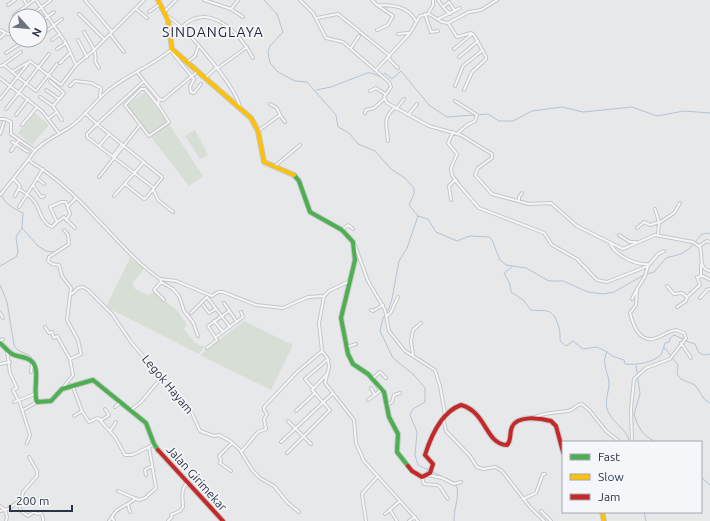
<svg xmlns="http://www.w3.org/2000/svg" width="710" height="521" viewBox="0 0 710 521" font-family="Ubuntu,sans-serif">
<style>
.green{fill:#d6ded6}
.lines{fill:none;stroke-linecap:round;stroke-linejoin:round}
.stream{stroke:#b4c4d5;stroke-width:1}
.street-casing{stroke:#c4c6c8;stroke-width:4}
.fast-casing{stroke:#c4c6c8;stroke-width:6}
.slow-casing{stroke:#c4c6c8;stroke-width:6}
.jam-casing{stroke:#c4c6c8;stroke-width:6}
.street{stroke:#f5f6f7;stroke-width:2}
.fast{stroke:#4caf50;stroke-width:4}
.slow{stroke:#ffc107;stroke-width:4}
.jam{stroke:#c62828;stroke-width:4}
.labels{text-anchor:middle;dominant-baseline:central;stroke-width:3.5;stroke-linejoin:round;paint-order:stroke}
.street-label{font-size:12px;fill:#2b3445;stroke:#f4f6f9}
.quarter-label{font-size:14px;letter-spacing:1px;fill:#1d2536;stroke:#f4f6f9}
</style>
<rect width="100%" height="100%" fill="#e6e8ea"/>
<path class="green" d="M145,92l22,29 -18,13 -22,-29z
M35,113l14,12 -17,20 -14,-12z
M169,124l34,52 -14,10 -38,-49z
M195,130l13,25 -8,4 -15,-23z
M130,258l14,10 -6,9 -6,5 3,7 12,6 7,-2 23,17 10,15 -3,4 10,13 10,5 -5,7 -93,-47z
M244,321l49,24 -22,45 -71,-35z"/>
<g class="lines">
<path class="stream" d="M264,0l13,14 6,18 -13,14 -2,6 2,11 8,9 17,9 12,1 29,33 2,12 11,6 9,11 17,7 16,18 14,9 9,10v6l-5,11 9,11 10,3 8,13 21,9 13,-5 19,1 3,3 8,20 6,5 20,3 23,13h14l25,11 15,2 11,-2 30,-17
M316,90l15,-3 36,-14h4l10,4 4,-4 7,6 9,-8 28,34 18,12 41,-3 11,7h14l19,-10 30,-4 21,5 49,-5 25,9 27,-5 26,2
M0,192c5,12 11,15 23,21l-1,15 -6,9 2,15 -2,5 -16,9
M418,216l-11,32 -8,13 -7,38 -3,9 -6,10 -3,13 13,27 21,17 11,13v14l-12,7 -3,6 7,17 -2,23 3,10 36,17
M22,228l16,18 8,5 8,1
M512,267l-8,6 6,11 1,8 12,8 8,10c5,1 10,0 16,1 10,2 14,21 13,30l6,5 7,-5 10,8 14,-2 10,5 5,4 12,4 1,4c13,1 26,-1 36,-9l4,-12 4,-1 1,-4 4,-3 9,4
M647,274l7,-2 12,-14 15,-4 8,-5 13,-15 8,-1
M0,285l7,17 7,43c4,9 12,6 18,13 12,13 3,28 6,43
M686,341l9,3 4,9 5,2 6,-1
M664,347l14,18 -1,9 4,5 14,6 10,15 5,3
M607,352c-7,11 3,23 2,33 -1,11 -6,20 1,30 4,8 20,18 19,27
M636,365l4,29 -6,20c4,14 9,22 22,28
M701,477l9,8
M644,512l2,9
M454,521c-1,-12 7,-26 2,-36"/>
<defs>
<path id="street" d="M24,0l3,5
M36,0l30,43 10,22
M85,0l27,32
M204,0l27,9 12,8
M300,0l13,13 13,25 17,4 46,40 2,5 -7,10 3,6 42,23 32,9 31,19v4l-14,10 -3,7 17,19 37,10 22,-1 26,23 46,23 32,-14 38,7 7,5c3,9 -2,22 10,24
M372,0l5,5c16,0 31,1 39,16
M438,0l5,7 6,-5 6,9
M8,5l7,-5
M377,5l16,11 -5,9 -11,5
M443,7l7,7
M136,9l11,9
M231,9l7,-9
M149,12l11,-8
M164,12l12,-12
M79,14l25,25
M425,14l6,18 7,-1
M428,14l5,-9v-5
M14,15l20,-15
M30,16l21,-16
M167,16c16,7 71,73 73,92
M317,18l21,-4 52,42
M438,19l22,-11
M40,22l14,-10
M448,23l9,14 14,-4 3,2 12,22v2l-14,13 -8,18
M181,28c26,-28 59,4 72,30
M0,30l8,4 8,-1
M84,32c4,8 14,19 11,29l4,7
M110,34l14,18
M398,34l10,-1
M40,36l22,-17
M0,38l5,-5
M52,40l8,-6
M78,40l9,17
M351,48l8,-12
M57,49l9,-6
M172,49c-18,16 -42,24 -62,40 -15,11 -25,28 -40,38 -15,10 -32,16 -41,32l2,3c25,15 46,35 65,56 21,21 39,44 64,61l1,3 12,7 6,7 5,15 9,11 5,14
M454,49l18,-15
M171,51l23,28 -4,8 1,5 3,1 7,-9
M6,53l20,-13
M459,57l19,-16
M388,58l10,10
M187,62l8,-6 3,-9
M60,63l10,-10
M3,65l18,-13
M0,66l4,-1 12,10
M218,68l29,-21
M376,70l34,-37 10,-17 9,-2 13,8 6,1 21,-11 12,-2 16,-10
M12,72l15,-9
M138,73l6,8
M18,77l18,14 21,-27
M0,78l42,33 17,22
M205,78l12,-11
M50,81l14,12 -11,13 9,14
M70,86l5,-5 16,2 10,5 -1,8
M455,86l8,-20 20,-16
M46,90l13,9
M370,91l6,-3 9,6
M40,97l13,9
M0,99l30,-38 31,24 15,-20 16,-13 52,-52
M455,101l22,14 -2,6 -8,4 -9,8
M270,104l7,4 3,7
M158,105l-13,-16h-4l-16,16 24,31 20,-14 -11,-17 1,-6
M6,109l43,-55
M396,109l8,-10
M85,113l12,11 47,-43 15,18 4,1 35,-29
M365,113l1,-3 8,-2 10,-9
M16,115l12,-16
M408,115l9,-11
M49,118l8,-6
M0,119h5l6,3v12l23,16
M22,125l15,-18
M258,131l22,-16 5,7
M453,132l-5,11 9,11 -6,14 1,7 7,10 20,23 65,25 8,12 25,14 20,21 10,2 41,-16
M0,134l4,-12
M19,140l-3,4 12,8
M388,141c-1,-16 -6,-21 6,-33
M100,145l9,-11
M11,151l5,-7 -4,-2
M113,156l9,-12
M275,166l25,-21
M99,177l41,-52
M37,178l7,6
M14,179l6,7 -5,10
M125,184l19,15 2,-1 16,-20v-1l-65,-53 -10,10v3l67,51
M33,185l8,12 3,-1
M19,189c5,3 11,7 15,12 7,9 6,21 18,26l5,-5
M153,189l5,11 15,12
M0,195l29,-36
M114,196l30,-34
M451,200l-2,-14 6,-6
M519,201v-4l3,-4
M68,206l8,-8
M19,207l24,-38
M655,209l4,13
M66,220l4,-6 -4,-12h-5l-11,5 7,15 7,-5 11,11
M659,223l15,-10 6,-10
M637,228l7,-6 6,3 9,-3 -1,13
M342,230l6,-5 5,4
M619,235l11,7h6
M354,243l14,38 17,29 4,21 16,20 30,19 5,16 5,28
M610,243c5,12 26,23 40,21
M699,246l8,-5 3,1
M701,276v-11
M160,279l16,2 36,15 6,-4h5l33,13 27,3 25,-11 16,-1
M161,282l-7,8 10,10
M348,282l-19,9 -5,5 -5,27 3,28 6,8 1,8 -4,16 29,37 2,23 8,18 54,60
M667,286l7,8 8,-1 5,4 13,-12 -3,-8 6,-1 7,4
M72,294l6,-6 5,-1 5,3 24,24 19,28 61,71 8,18 14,5 5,-1 11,6 10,9 12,20 8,8 14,8 13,16 12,10
M207,297l23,30
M700,298l7,-8 3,-1
M632,299l5,-10
M224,303l13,19
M203,305l6,8 7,-4
M677,307l9,-6 1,-4
M371,310l2,1 10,-6
M0,313l3,5
M191,313l16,-16
M387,316l4,-4 7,-15
M214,321l9,11
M45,327l4,6 3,-1 2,6 3,-2 13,23
M216,337l27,-20 -2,-5
M0,341l3,-2
M681,343l10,15
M347,347l9,-3
M207,348l10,-8 -9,-14 21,-15
M7,350l3,23 7,15 -4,2 5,10
M413,355l-2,-14 2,-11 8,-7
M0,364l10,-2
M31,372l1,-8
M372,379l8,-7 6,6
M73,387l9,24
M313,388l-8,-9 23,-20
M371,388l4,7
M62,389l11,-14 -3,-16 11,-5 -3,-14 -11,-20 4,-32 -9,-12 -3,-11 -7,-1 -4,-3 1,-4 20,-13 -1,-9 -4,-5
M19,400l11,35 -3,8
M368,400l12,-9 -4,-8
M14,402l21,-8
M387,405l5,-3 2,-7 6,-2
M115,407l6,-5
M23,410l14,-8
M131,410l10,-8 20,-24
M296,411l19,-18
M74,416l8,-5 7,11 9,-4 17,19 10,18h7l17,-8
M443,418l3,13 24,25 7,11 6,2 12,-2 7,4 28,36 14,14
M533,418c11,-6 23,-5 35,-7 6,-1 8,-7 14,-7l8,7 16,20 14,11
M99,419l3,1 7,-5 -4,-6
M288,421l23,23
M110,431l6,-9
M281,442l51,-48
M632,442l-1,-33 3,-30 12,-11 24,-9 16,-21 -2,-5 -8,-3c-8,1 -13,6 -20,8 -16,6 -23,-13 -26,-25l6,-8 1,-16 8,-13 3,-10 10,-12 6,-3
M241,452l17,-20 8,-3 -2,-10 3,-5 -3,-4v-3l33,-35 25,-21
M287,453l43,-43 -18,-20 15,-16
M231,471l-11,-8 1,-4 -2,-3 13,-13
M146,475l-1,-5 7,-4
M428,475l14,3 12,6 7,-2
M422,477l2,7c21,2 12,-1 24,15
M118,491l21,9 6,-2 11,-10 -7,-41 5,-3
M523,499l13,-6 7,-19h2
M18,503l3,8 7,5 6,-4 4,2 3,-1 2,5v3
M128,505l2,7
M0,506l5,4 2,7 -1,4
M390,510l7,11
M0,511l8,-2 10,-7 4,-4 1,-6 14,-16v-5l-8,-14
M541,511l10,10
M385,514l15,-13
M109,521l3,-4
M114,521l-2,-4c4,-10 16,-11 24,-19
M168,521l4,-4 -1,-2 9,-4 3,-4c0,-8 -3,-17 4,-24
M366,521l-4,-27 16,-18
M409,521l6,-4"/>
<path id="fast" d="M294,175l5,6 11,31 32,18 11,12 2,18 -14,58 7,36 5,10 15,10 16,18 5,25 9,17 -1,18 11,14
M0,343c4,3 7,8 12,11 5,3 12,2 18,6 12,8 2,30 7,42l14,-1 11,-12 31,-9 53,43 8,21 4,6"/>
<path id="slow" d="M158,0l10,20 4,29 79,69 7,13 6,31 30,13
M602,512l2,9"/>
<path id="jam" d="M158,450l65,71
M408,466l4,5 10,6 8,-4 3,-9 -8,-9c6,-19 16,-43 36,-50 26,7 24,39 46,40 5,-5 2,-12 5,-18 5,-12 28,-9 39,-6l5,5 7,26"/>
</defs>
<use href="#street" class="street-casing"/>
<use href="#fast" class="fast-casing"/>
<use href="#slow" class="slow-casing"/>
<use href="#jam" class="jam-casing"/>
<use href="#street" class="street"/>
<use href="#fast" class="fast"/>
<use href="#slow" class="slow"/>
<use href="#jam" class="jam"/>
</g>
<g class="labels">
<g class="street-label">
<text transform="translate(168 384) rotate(50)">Legok Hayam</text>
<text transform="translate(197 478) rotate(48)">Jalan Girimekar</text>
</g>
<g class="quarter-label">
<text x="213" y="32">SINDANGLAYA</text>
</g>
</g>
<rect x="562" y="441" width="140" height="72" fill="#f4f6f9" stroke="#a4a8b1"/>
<rect x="570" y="454" width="20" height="6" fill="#4caf50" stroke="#a4a8b1"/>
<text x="598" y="461" font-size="12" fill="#2b3445">Fast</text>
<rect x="570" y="474" width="20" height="6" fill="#ffc107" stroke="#a4a8b1"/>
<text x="598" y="481" font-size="12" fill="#2b3445">Slow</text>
<rect x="570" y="494" width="20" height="6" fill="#c62828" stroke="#a4a8b1"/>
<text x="598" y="501" font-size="12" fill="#2b3445">Jam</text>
<g transform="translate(28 28) rotate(117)"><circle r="19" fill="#f4f6f9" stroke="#a4a8b1"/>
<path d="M0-3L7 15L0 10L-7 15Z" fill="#6c737f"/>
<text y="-6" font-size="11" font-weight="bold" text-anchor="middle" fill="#2b3445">N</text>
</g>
<path d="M10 505v6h62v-6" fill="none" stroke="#2b3445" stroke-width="2"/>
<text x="16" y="505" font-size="12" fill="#2b3445" stroke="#f4f6f9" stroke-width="3" paint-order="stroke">200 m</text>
</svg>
